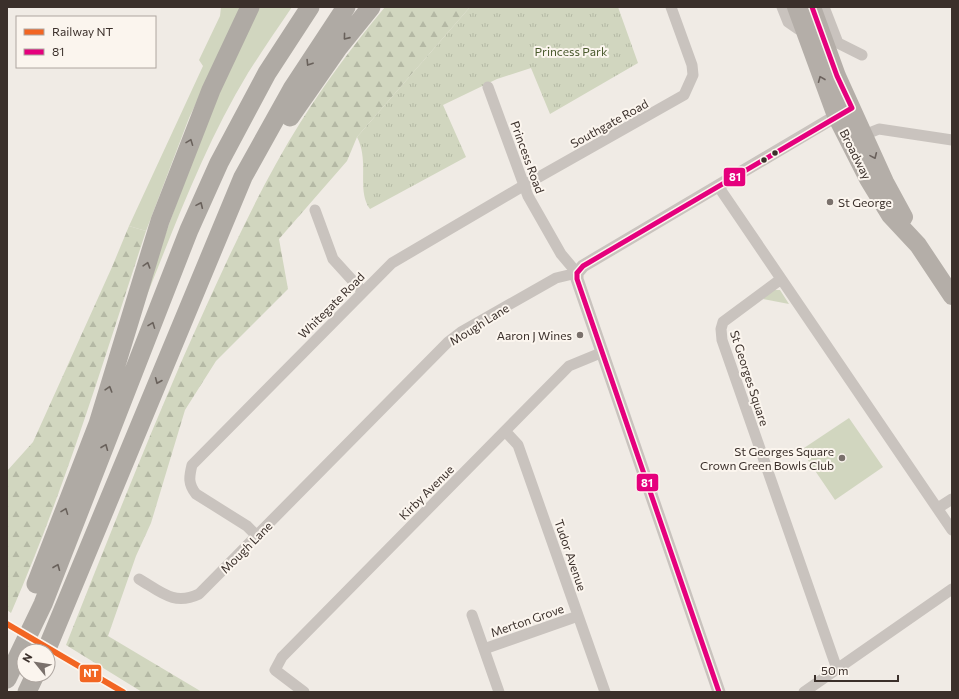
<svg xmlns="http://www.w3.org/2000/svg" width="959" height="699" viewBox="0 0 959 699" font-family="Commissioner,sans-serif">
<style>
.grass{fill:#d1d6bf}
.forest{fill:url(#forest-firs)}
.park{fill:url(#park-tufts)}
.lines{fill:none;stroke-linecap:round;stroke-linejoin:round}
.minor{stroke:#c9c3be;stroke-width:11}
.tertiary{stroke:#c9c3be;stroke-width:13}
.trunk{stroke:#b4aea8;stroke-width:18}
.motorway{stroke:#afaaa4;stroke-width:19}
.bus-1-casing{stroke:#fbf5ee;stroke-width:8}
.bus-1{stroke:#e5007d;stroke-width:5}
.rail-1-casing{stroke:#fbf5ee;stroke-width:9}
.rail-1{stroke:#f26522;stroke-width:6}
.oneway{stroke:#69615b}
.oneway2{stroke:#6b625d}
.bus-dot{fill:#3b302b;stroke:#fbf5ee;stroke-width:1.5}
.poi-dot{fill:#7a716c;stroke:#fbf5ee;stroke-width:1.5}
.labels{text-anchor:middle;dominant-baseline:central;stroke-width:4;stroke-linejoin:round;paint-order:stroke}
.park-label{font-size:12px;fill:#4a5a2e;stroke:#fbf5ee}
.street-label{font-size:12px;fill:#3b302b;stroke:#fbf5ee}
.poi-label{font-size:12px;fill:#3b302b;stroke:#fbf5ee;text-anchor:end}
.line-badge{stroke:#fbf5ee;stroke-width:1.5}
.badge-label{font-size:11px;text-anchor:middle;font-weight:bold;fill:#fff}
</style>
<defs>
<pattern id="forest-firs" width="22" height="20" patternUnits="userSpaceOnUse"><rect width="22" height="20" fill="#d1d6bf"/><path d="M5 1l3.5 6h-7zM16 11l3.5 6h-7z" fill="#b4b8a4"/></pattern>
<pattern id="park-tufts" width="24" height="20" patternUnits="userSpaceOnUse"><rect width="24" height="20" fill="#d1d6bf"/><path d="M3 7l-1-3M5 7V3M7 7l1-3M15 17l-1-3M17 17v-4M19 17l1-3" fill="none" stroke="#b4b8a4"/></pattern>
</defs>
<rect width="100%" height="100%" fill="#f0ebe5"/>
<path class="grass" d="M221,7h21l-53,111 -43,113 -17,-5 74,-160 -4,-6 21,-44z
M258,7h34c-15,22 -30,44 -44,66 -42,69 -71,147 -101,222l13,-46 45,-124z
M772,290h8l9,14 -26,-5z
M849,418l34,49 -48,33 -34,-50z"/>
<path class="forest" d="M385,7h85l-113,130 -10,24 -68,78 9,50 -72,72 -31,49 -34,113 -15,33 -28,80 94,56h-60l-76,-47c38,-96 76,-192 117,-287 35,-78 72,-163 117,-235 26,-41 54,-79 85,-116z
M129,226l17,5c-42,128 -81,258 -135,382l-4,-3v-139l26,-29 79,-175z"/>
<path class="park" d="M470,7h148l20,56 -88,51 -19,-46 -34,11 -54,26 23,52 -96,52c-14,-19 0,-47 -13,-72z"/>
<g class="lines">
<path class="minor" d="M782,7l6,15 10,7 5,-1
M824,7l14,36 24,12
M488,87l40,109 33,58 16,19
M864,135l15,-6 73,11
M718,186l234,344
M315,210l18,49 30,33
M781,279l-58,43 -2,7 1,11 115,329
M505,431l13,14 87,247
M938,508l14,-9
M257,536l-10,-10 -51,-32c-8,-10 -7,-17 -4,-29l200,-202 131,-77 161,-91 9,-20 -1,-10 -21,-58
M139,579c22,13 35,27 60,15l249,-252 13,-10 95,-54 21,-5
M472,615l27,77
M484,649l94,-33
M304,692l-29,-22 7,-13 287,-291 34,-14
M804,692l148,-103"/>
<path class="tertiary" d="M719,692l-142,-413v-6l6,-7 260,-154"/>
<path class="trunk" d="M796,7l40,109 32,63 22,36 28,30 34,51
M812,7l25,69 48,106 19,35"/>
<path class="motorway" d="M290,117l48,-69 33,-41
M36,584l62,-160 62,-203 51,-131 39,-83
M46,651l197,-474 49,-88 54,-82
M7,679l36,-75 146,-374 30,-67 48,-90 43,-66
M27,692l8,-17"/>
<defs>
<path id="bus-1" d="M577,273v6l142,413
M577,273l6,-7 269,-158 -15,-32 -25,-69"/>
</defs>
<use href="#bus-1" class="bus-1-casing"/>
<use href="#bus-1" class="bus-1"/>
<defs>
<path id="rail-1" d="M7,624l116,68"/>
</defs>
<use href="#rail-1" class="rail-1-casing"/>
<use href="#rail-1" class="rail-1"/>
</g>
<defs><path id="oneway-chevron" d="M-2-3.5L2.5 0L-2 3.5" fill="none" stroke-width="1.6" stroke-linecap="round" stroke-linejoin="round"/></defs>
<g class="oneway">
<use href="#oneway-chevron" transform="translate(346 37) rotate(129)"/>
<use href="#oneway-chevron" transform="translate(309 63) rotate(122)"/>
<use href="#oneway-chevron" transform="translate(190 142) rotate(-69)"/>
<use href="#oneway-chevron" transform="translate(200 205) rotate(-66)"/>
<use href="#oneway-chevron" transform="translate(147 265) rotate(-73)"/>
<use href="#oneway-chevron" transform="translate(152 325) rotate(-69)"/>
<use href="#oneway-chevron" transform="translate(158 381) rotate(113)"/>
<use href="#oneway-chevron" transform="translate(109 389) rotate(-73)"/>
<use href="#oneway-chevron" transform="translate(105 447) rotate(-68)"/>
<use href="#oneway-chevron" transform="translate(65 511) rotate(-69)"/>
<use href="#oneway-chevron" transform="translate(57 567) rotate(-68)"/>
</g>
<g class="oneway2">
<use href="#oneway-chevron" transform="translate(821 79) rotate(-112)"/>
<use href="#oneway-chevron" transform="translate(874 156) rotate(66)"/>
</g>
<g class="bus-dot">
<circle cx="775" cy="153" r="3.5"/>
<circle cx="764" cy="160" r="3.5"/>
</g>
<g class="poi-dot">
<circle cx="830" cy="202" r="4"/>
<circle cx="580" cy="335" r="4"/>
<circle cx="842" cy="458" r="4"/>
</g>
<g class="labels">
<g class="park-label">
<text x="571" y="51">Princess Park</text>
</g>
<g class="street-label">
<text transform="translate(609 123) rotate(-29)">Southgate Road</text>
<text transform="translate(856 154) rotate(63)">Broadway</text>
<text transform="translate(528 157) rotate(70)">Princess Road</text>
<text transform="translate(331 305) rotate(-45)">Whitegate Road</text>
<text transform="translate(479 324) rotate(-32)">Mough Lane</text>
<text transform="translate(750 378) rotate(72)">St Georges Square</text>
<text transform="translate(426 492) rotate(-45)">Kirby Avenue</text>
<text transform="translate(246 547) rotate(-45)">Mough Lane</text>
<text transform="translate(571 555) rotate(71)">Tudor Avenue</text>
<text transform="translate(527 620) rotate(-19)">Merton Grove</text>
</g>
<g class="poi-label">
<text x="838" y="202" text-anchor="start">St George</text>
<text x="572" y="335">Aaron J Wines</text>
<text x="834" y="451">St Georges Square<tspan x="834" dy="14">Crown Green Bowls Club</tspan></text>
</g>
</g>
<g class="line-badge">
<rect x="723" y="167" width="23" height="20" rx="4" fill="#e5007d"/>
<rect x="636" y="473" width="23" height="19" rx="4" fill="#e5007d"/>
<rect x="79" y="664" width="23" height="19" rx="4" fill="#f26522"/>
</g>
<g class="badge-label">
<text x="735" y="181">81</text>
<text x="647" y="487">81</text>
<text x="91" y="677">NT</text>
</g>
<rect width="959" height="699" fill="none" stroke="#3b302b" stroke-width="16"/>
<rect x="16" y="16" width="140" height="52" fill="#fbf5ee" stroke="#aea6a0"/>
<rect x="24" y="29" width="20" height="6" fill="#f26522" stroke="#aea6a0"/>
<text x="52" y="36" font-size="12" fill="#3b302b">Railway NT</text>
<rect x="24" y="49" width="20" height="6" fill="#e5007d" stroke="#aea6a0"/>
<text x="52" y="56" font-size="12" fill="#3b302b">81</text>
<g transform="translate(36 663) rotate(300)"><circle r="19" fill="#fbf5ee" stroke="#aea6a0"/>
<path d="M0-3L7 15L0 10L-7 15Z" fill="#7a716c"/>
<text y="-6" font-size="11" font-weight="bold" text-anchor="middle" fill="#3b302b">N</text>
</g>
<path d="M815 675v6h83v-6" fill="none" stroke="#3b302b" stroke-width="2"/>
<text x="821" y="675" font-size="12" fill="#3b302b" stroke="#fbf5ee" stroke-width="3" paint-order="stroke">50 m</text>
</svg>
